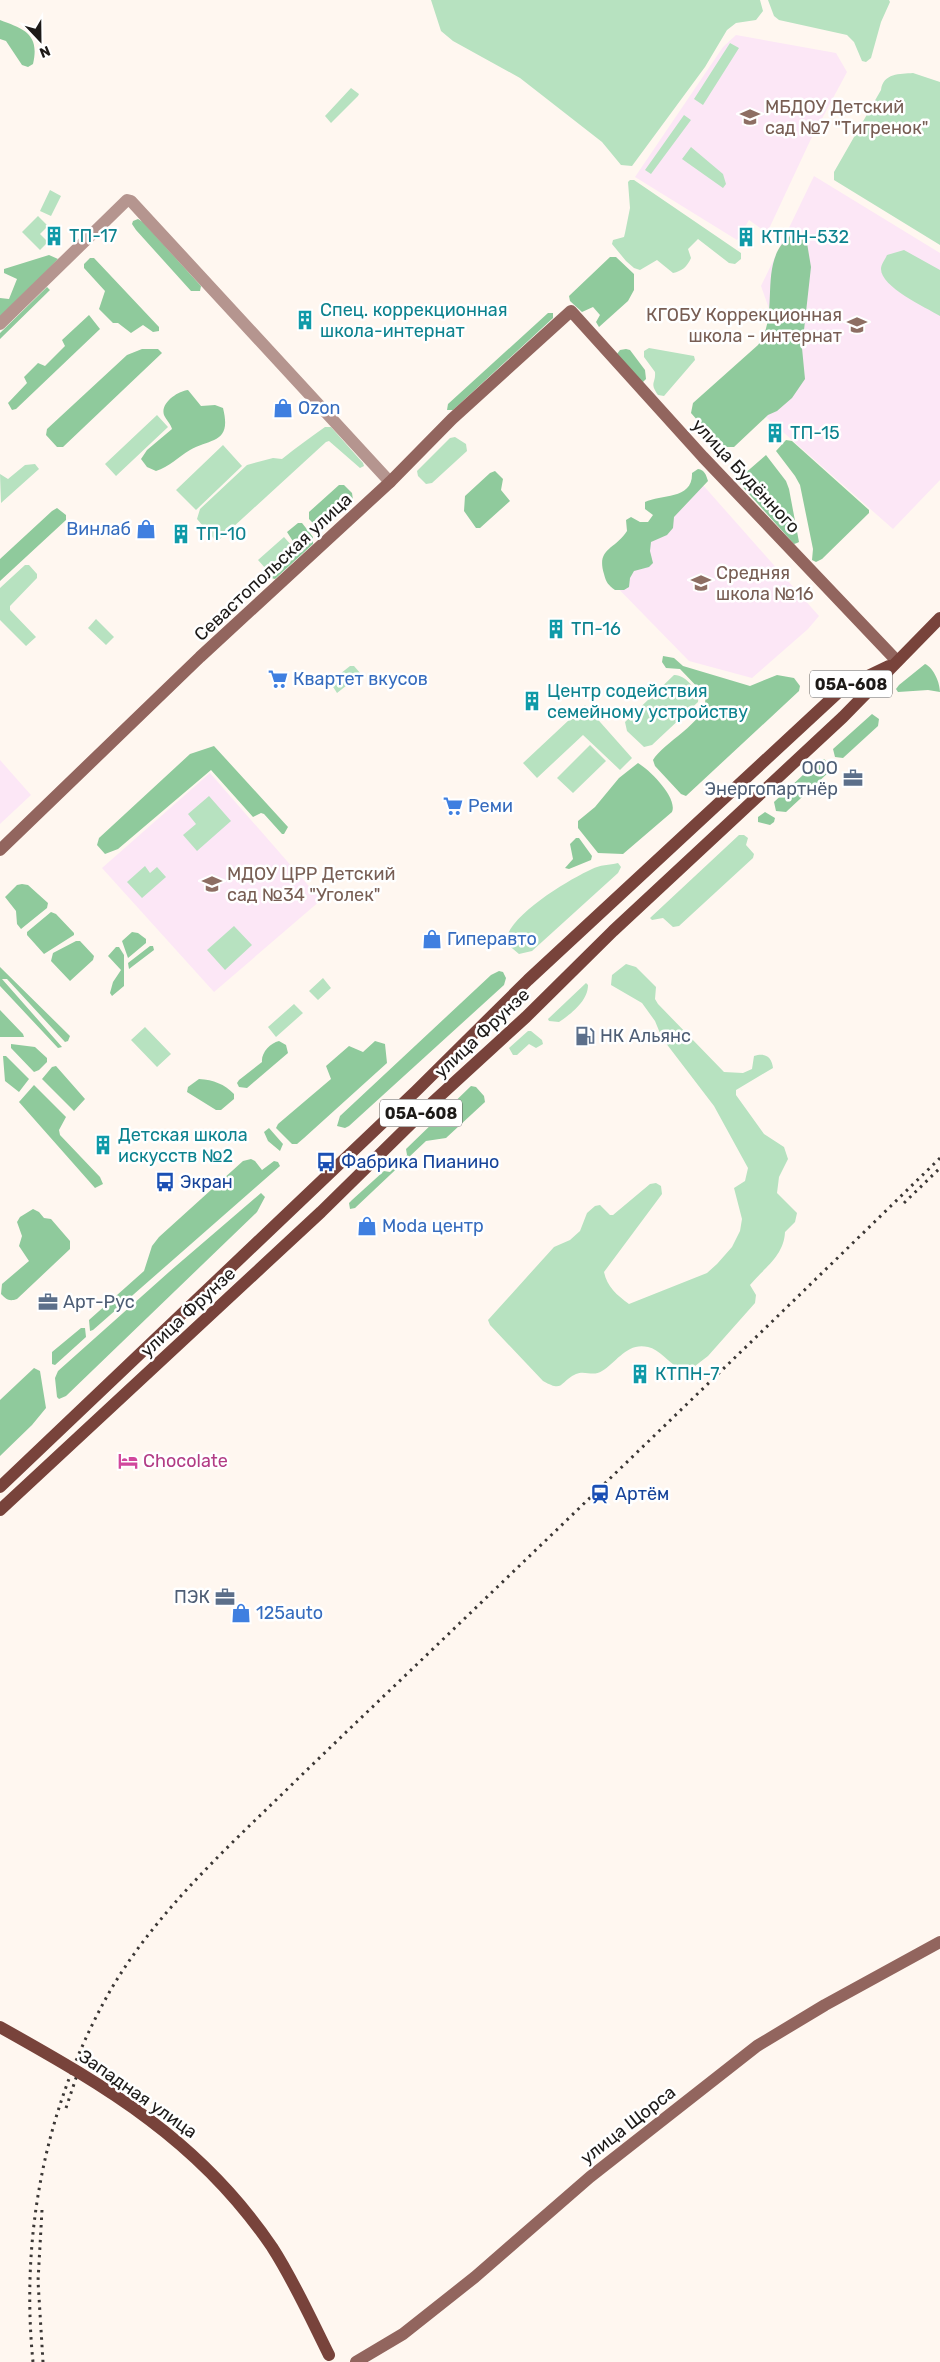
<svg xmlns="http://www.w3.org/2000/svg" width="940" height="2362" viewBox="0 0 940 2362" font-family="Rubik,sans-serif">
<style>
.commercial{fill:#fce7f6}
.green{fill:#b7e2c0}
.forest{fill:#8fca9c}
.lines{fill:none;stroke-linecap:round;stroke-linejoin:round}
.tertiary{stroke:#b5958f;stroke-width:12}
.secondary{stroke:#92655e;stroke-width:12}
.primary{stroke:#78433b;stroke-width:12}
.rail{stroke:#3b3735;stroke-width:3;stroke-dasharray:2.5 5;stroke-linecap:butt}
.primary-bridge{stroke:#78433b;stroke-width:12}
.labels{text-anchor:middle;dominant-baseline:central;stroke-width:5;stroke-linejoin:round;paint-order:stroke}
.shield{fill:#fff;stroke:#615f5d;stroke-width:1}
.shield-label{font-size:16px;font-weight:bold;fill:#1d1a18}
.education-label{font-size:18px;fill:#785e54;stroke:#fff;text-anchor:start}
.culture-label{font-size:18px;fill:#0d838f;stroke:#fff;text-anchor:start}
.shop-label{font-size:18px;fill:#366cbe;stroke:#fff;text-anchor:start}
.street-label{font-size:18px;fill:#1d1a18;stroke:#fff}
.service-label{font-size:18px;fill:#4e5e75;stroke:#fff;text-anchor:end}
.transit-label{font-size:18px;fill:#164399;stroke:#fff;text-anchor:start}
.hotel-label{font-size:18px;fill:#b23c85;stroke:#fff;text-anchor:start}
</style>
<rect width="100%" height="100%" fill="#fff7f0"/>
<path class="commercial" d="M736,35l100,18 11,19 -37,69 -43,92 -18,-13 -12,20 -102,-63 88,-130z
M814,176l126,77v227l-47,49 -136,-120 31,-46 -27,-77z
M702,484l117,132 -11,13 -56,49 -63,-17 -85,-87z
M0,760l31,35 -31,29z
M210,773l111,127 -107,92 -112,-124z"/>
<path class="green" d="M431,0h329l3,11 -7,9 -20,3 -9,7 -22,37 -73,99 -11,-1 -19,-23 -82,-64 -67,-37 -12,-10z
M768,0h121l1,2 -9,20 -10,36 -5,4 -4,-1 -8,-19 -7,-7 -68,-15 -5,-4z
M730,43l9,5 -36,57 -9,-6z
M913,73l27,9v163l-106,-65v-8l47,-82c2,-17 19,-16 32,-17z
M351,88l8,6 -1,2 -27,27 -6,-7z
M684,115l7,5 -40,54 -6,-4z
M691,147l32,27 3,10 -3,4 -41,-29z
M630,180h4l107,73v6l-6,5 -6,-1 -31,-24 -10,10 3,9c-4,9 -9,13 -18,15l-16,-13 -17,10 -6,-2 -8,-7 -14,-17 1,-4 11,-3 1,-4 5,-25 -2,-26z
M50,190l11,6 -10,20 -11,-5z
M38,216l10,10 -8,8 8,8 -8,8 -18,-18z
M904,250l36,20v46c-15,-9 -59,-29 -59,-47 0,-5 4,-9 6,-14z
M649,348l45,8 1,4 -31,36 -6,-1c-9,-13 -2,-11 -3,-23l-11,-15v-6z
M157,415l11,12 -52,49 -11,-12z
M325,427h6l32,36 1,3 -4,2 -31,-27 -3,1 -106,97 -5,1 -18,-21 3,-10 47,-44 26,-7 9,1c15,-12 29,-22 43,-32z
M455,437l11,7 1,7 -35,32 -6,1 -8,-8 -1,-5 33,-33z
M223,445l19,21 -46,44 -20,-20z
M35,464l4,5 -38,34 -1,-29 8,5 17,-14z
M284,537l8,9 -26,23 -8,-9z
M25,565h4l8,9v4l-27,28v4l26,27 -10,9 -26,-26v-32z
M96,619l18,18 -8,8 -18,-17z
M350,666h4l7,8 -24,19 -7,-11z
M674,675c11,-1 26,17 24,27l-46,43 -8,2 -17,-16 -2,-9z
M585,705l47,53 -12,12 -37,-35 -46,43 -14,-15z
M590,745l16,16 -33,32 -16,-15z
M209,796l22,25 -34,30 -14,-16 13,-11 -8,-10z
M739,835h5l4,3 -2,7 8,9 -1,4 -74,68 -6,1 -10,-9 -11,2 -2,-2z
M618,863l3,4 -3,6 -86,78 -13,3 -13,-11c-1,-26 64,-64 86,-74 7,-4 18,-4 26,-6z
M145,866l5,7 7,-6 9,10 -24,21 -15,-16z
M234,926l18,19 -27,25 -18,-20z
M626,964l10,3 20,20 -1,12 3,5 66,68 19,1 9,-4 2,-13c11,-4 18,1 19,12l-37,22v5l28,39 20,13 4,12 -9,18 -2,16 20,20 -2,9 -10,10c-1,24 -21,36 -35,53l6,10 -1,8 -47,53 -13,10 -15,3c-11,-6 -21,-20 -32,-22 -21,-5 -31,15 -46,24 -9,6 -17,-1 -26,3 -17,8 -12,19 -33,7l-53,-56 -2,-5 66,-73 16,-7 10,-9 7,-18 8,-7 5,-1 10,10h3l37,-31 6,-1 5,3 1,8 -58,78c3,15 13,23 25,32l78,-31 10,-9 15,-17 8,-16 2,-12 -8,-31 11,-7 3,-13 -34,-62 -52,-68 -7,-17 -13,-18 -31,-18 1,-10z
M323,978l8,10 -13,12 -9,-9z
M586,983l2,2c0,16 -17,29 -29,37l-10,-1 -1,-2z
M294,1004l9,9 -27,24 -8,-10z
M145,1027l26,27 -14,13 -26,-27z
M528,1031h3l11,9 1,4 -7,4 -7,-4 -12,11h-4l-4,-7z"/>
<path class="forest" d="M0,20c24,9 40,14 33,44l-5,3 -6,-2 -16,-24 -6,-2z
M138,219l5,3 58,64 -1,5h-9l-55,-61 -4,-6 1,-3z
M793,234l10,3 4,6 4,24 -9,81 3,31 -13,19 -15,13 -9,4 -34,32h-13l-30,-34 2,-10 65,-58c24,-31 -3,-86 35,-111z
M49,255l9,4 -58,62v-23l9,1 8,-20 -13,-6v-4z
M610,257h6l18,17v16l-6,11 -29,26 -3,-5 4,-7 -7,-8 -11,5 -12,-11 -1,-5z
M90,258h4l65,69v4l-6,1 -10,-7 -12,8 -13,-10h-5l-14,-14 6,-18 -21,-23v-4z
M47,287l3,3 -50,49v-6z
M548,313h5v5l-100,92h-6l1,-6z
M89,315l11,14 -84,80 -4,1 -4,-7 19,-20 -3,-6 14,-14 7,3 20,-20 -3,-6z
M142,349h16l4,4 -99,94h-6l-11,-12 1,-6 80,-74z
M626,349l4,1 15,20 1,9 -4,4 -25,-29 3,-4z
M188,390l13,16 14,-1 8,3c9,36 -12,30 -33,42 -12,7 -21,17 -34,21l-9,-4 -6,-8 6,-9 25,-21c-1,-5 -6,-9 -8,-14 -4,-12 14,-24 24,-25z
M786,440l6,1 77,69v3l-47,46 -6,3 -4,-2 1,-11 -13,-64 -5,-9 -19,-25z
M766,455l20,26 3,8 10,53 -2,1 -3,1 -54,-60 3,-9z
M698,469c7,1 8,6 10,12l-34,36 -1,11 -6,7 -16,7 -1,9 3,12 -4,4 -15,4 -4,7 -1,9 -5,3h-9c-7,-5 -9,-8 -11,-16 -8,-26 11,-24 23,-43l-1,-11 5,-3 9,5h8l5,-7 -8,-6v-7c16,-8 48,-2 47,-29z
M495,471l8,8 -2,11 9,11 -30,27h-4l-12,-17 1,-15 25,-23z
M339,485h5l8,8 1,7 -28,27 -7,1 -9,-9v-7z
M57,508l9,7v5l-66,61v-22l52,-48z
M298,523h4l11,14v7l-38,35 -4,-1 -4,-5 3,-6 23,-21 1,-3 -7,-11z
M663,656l11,2 9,8 67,20 27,-11 17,3 6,8 -1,5 -113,105 -5,-2 -26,-28 -2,-6c11,-19 61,-42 51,-66l-24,-25 -14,-1 -4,-6z
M925,664c9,4 15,19 15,28l-12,-2 -30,2 -2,-3 3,-4z
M872,714l7,5 -1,7 -35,32 -8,-1 -2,-8z
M214,746l74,81 -4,7h-2l-18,-20 -3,-1 -8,4 -42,-47 -93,79 -13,5 -8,-9 2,-7 91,-84z
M824,759l6,6 -1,7 -43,40 -10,-1 -2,-9 44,-41z
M638,763c12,7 40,35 34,49l-49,42 -25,-1 -20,-25v-7l17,-14 24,-29z
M765,812l10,6 -1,4 -4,3 -12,-3v-5z
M576,838h3l13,18 -1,4 -22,9 -4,-1 8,-9 -3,-15z
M22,884l6,1 20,18 -1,5 -26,21 -4,-5 -1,-13 -11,-14 12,-12z
M51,912l5,2 18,19v2l-30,19 -17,-19v-3z
M132,932l6,1 8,6v4l-18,15 -6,-17z
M76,941h4l14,15 -1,4 -23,21 -19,-20 2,-8z
M150,946h3l1,4 -25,19 -1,-6z
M116,947h3l5,8v31l-12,10 -2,-3 3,-11 8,-12 -13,-14z
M0,967l70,69 -2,5 -3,1 -58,-63h-5l60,68 -4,1 -58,-62z
M499,971l4,1 3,6 -2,7 -155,141 -4,2 -8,-2 3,-10 151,-141z
M0,1010l23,24 1,3h-24z
M279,1041l7,4 2,8 -41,35 -8,-1 -2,-4 2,-3 23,-18c-1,-9 8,-19 17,-21z
M375,1041l10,3 2,19 -83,75 -7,6h-5l-16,-16 2,-4 53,-45 -5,-13 23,-20 14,6z
M11,1044l24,3 12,11v4l-8,8 -5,2 -23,-24z
M3,1056h3l23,23 -10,13 -14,-11z
M56,1066l29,33 -11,12 -32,-32 10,-12z
M199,1079c15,1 25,5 35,15v5l-13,11h-5l-29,-18 1,-5z
M34,1085l32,32 -7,13 1,5 40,42 3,7 -8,4 -76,-86z
M471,1086l5,1 8,9 1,6 -39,36 -20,3 -71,67 -5,1 -1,-6 3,-3 32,-29 6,1 17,-17 -1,-6z
M269,1128l14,16 -3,7 -12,-10 -4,-9z
M251,1159l4,2 7,9 12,-9 4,1 2,4 -187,164 -3,1 -1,-11 55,-49 8,-25 7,-9 84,-76z
M261,1193l4,4 -8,15 -191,184 -7,3 -2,-2 -2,-19 3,-7 111,-99z
M33,1209l6,3 5,6 7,1 19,22v8l-53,50c-8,3 -11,0 -16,-5l1,-10 27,-23 -10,-15 3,-10 -5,-14 3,-5z
M81,1328h4l1,9 -31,28 -3,-1v-12z
M34,1368l6,3 6,37 -14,17 -32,31v-56z"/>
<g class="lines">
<path class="tertiary" d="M0,324l127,-124 4,1 259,281"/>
<path class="secondary" d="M0,850l200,-193 190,-175 62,-63 119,-108 132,146 194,204
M356,2362l47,-28 72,-57 115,-100 167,-131 68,-41 115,-63"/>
<path class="primary" d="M0,1487l416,-396 112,-111 315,-292 46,-22
M0,1510l321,-298 111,-109 94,-86 87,-86 230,-214 97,-99"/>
<path class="rail" d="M904,1203l36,-35
M66,2108l12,-36
M42,2210l-4,71 5,81
M33,2362c-13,-129 13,-258 77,-371 42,-72 104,-131 164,-189 45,-44 90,-87 136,-131 177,-170 354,-341 530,-513"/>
<path class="primary-bridge" d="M0,2027c109,61 200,114 272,220 22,34 39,72 57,108"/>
</g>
<defs>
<symbol id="school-bare" viewBox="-9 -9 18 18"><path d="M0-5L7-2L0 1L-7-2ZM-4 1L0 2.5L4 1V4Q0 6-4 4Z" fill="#8d6e63" stroke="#fff" stroke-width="2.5" paint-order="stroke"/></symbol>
<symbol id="building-bare" viewBox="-9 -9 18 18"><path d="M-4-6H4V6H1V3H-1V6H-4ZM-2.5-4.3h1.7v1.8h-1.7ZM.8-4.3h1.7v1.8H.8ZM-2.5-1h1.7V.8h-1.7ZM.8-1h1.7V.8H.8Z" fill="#0f9aa8" stroke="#fff" stroke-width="2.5" paint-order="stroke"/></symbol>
<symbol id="shop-bare" viewBox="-9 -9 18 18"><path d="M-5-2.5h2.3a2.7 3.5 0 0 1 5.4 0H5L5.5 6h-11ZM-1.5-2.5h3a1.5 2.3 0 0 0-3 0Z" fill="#3f7fe0" stroke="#fff" stroke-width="2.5" paint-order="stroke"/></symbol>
<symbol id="supermarket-bare" viewBox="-9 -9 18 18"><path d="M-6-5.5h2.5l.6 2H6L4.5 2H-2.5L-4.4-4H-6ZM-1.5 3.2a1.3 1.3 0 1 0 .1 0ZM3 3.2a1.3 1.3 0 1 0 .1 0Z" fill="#3f7fe0" stroke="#fff" stroke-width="2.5" paint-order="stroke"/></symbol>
<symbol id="office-bare" viewBox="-9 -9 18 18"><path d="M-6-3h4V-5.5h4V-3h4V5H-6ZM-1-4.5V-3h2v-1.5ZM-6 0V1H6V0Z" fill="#5c6f8a" stroke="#fff" stroke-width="2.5" paint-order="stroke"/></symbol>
<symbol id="fuel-bare" viewBox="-9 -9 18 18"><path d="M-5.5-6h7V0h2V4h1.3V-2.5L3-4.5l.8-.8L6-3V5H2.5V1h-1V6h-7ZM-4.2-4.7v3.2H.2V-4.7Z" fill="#5c6f8a" stroke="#fff" stroke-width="2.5" paint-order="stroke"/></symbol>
<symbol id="bus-bare" viewBox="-9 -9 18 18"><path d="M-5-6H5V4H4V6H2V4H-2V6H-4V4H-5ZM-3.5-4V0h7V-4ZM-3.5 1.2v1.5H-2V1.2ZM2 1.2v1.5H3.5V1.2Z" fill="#1a4fb4" stroke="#fff" stroke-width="2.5" paint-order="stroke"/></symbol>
<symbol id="hotel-bare" viewBox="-9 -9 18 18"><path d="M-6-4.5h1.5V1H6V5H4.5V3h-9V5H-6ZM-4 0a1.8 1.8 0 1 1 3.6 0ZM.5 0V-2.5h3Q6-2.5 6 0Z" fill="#d1479c" stroke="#fff" stroke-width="2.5" paint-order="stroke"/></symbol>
<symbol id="station-bare" viewBox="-9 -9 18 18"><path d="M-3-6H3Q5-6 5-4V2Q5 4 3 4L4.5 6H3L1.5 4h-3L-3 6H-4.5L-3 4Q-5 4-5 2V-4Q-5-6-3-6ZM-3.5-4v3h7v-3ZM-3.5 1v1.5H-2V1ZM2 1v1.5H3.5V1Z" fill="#1a4fb4" stroke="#fff" stroke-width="2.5" paint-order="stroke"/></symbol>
</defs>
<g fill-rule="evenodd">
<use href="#school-bare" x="736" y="103" width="28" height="28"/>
<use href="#building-bare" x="40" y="222" width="28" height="28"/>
<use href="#building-bare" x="732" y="223" width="28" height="28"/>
<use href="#building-bare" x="291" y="306" width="28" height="28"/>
<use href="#school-bare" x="843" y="311" width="28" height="28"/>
<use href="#shop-bare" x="269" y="394" width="28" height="28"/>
<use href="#building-bare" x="761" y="419" width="28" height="28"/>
<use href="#shop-bare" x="132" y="515" width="28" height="28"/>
<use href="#building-bare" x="167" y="520" width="28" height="28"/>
<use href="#school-bare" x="687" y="569" width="28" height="28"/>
<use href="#building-bare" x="542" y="615" width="28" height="28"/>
<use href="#supermarket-bare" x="264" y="665" width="28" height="28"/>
<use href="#building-bare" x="518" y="687" width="28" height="28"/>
<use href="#office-bare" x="839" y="764" width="28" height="28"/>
<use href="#supermarket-bare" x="439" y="792" width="28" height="28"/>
<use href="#school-bare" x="198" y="870" width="28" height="28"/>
<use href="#shop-bare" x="418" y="925" width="28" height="28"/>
<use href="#fuel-bare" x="571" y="1022" width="28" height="28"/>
<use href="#building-bare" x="89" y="1131" width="28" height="28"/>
<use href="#bus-bare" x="312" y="1148" width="28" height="28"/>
<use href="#bus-bare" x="151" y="1168" width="28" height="28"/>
<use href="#shop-bare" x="353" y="1212" width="28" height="28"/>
<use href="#office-bare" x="34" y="1288" width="28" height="28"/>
<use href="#building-bare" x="626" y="1360" width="28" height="28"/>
<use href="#hotel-bare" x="114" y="1447" width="28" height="28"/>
<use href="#station-bare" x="586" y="1480" width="28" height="28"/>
<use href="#office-bare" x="211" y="1583" width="28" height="28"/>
<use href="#shop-bare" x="227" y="1599" width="28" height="28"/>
</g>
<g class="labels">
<g class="shield">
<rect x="810" y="670.5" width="82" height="27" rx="4"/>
<rect x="380" y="1099.5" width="82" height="27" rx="4"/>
</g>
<g class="shield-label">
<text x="851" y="684">05А-608</text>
<text x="421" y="1113">05А-608</text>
</g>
<g class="education-label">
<text x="765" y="107">МБДОУ Детский<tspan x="765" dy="21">сад №7 "Тигренок"</tspan></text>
<text x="842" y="315" text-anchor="end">КГОБУ Коррекционная<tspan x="842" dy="21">школа - интернат</tspan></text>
<text x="716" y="573">Средняя<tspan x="716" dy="21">школа №16</tspan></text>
<text x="227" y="874">МДОУ ЦРР Детский<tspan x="227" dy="21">сад №34 "Уголек"</tspan></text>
</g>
<g class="culture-label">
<text x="69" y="236">ТП-17</text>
<text x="761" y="237">КТПН-532</text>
<text x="320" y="310">Спец. коррекционная<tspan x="320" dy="21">школа-интернат</tspan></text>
<text x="790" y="433">ТП-15</text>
<text x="196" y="534">ТП-10</text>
<text x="571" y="629">ТП-16</text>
<text x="547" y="691">Центр содействия<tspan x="547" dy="21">семейному устройству</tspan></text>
<text x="118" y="1135">Детская школа<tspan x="118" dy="21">искусств №2</tspan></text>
<text x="655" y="1374">КТПН-7</text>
</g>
<g class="shop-label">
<text x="298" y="408">Ozon</text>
<text x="131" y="529" text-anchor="end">Винлаб</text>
<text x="293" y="679">Квартет вкусов</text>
<text x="468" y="806">Реми</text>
<text x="447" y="939">Гиперавто</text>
<text x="382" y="1226">Moda центр</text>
<text x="256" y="1613">125auto</text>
</g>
<g class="street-label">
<text transform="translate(746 476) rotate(47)">улица Будённого</text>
<text transform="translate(273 567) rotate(-43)">Севастопольская улица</text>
<text transform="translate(482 1033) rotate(-43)">улица Фрунзе</text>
<text transform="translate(188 1312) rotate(-43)">улица Фрунзе</text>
<text transform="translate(138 2094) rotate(35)">Западная улица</text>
<text transform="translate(628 2125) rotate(-38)">улица Щорса</text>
</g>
<g class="service-label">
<text x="838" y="768">ООО<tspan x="838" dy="21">Энергопартнёр</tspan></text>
<text x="600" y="1036" text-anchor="start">НК Альянс</text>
<text x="63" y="1302" text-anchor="start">Арт-Рус</text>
<text x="210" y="1597">ПЭК</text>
</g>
<g class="transit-label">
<text x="341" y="1162">Фабрика Пианино</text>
<text x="180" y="1182">Экран</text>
<text x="615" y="1494">Артём</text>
</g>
<g class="hotel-label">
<text x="143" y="1461">Chocolate</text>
</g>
</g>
<g transform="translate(40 40) rotate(158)" stroke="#ffffff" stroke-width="4" paint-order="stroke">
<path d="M0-4L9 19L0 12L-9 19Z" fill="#1d1a18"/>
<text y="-8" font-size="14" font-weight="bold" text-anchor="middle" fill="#1d1a18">N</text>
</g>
</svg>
